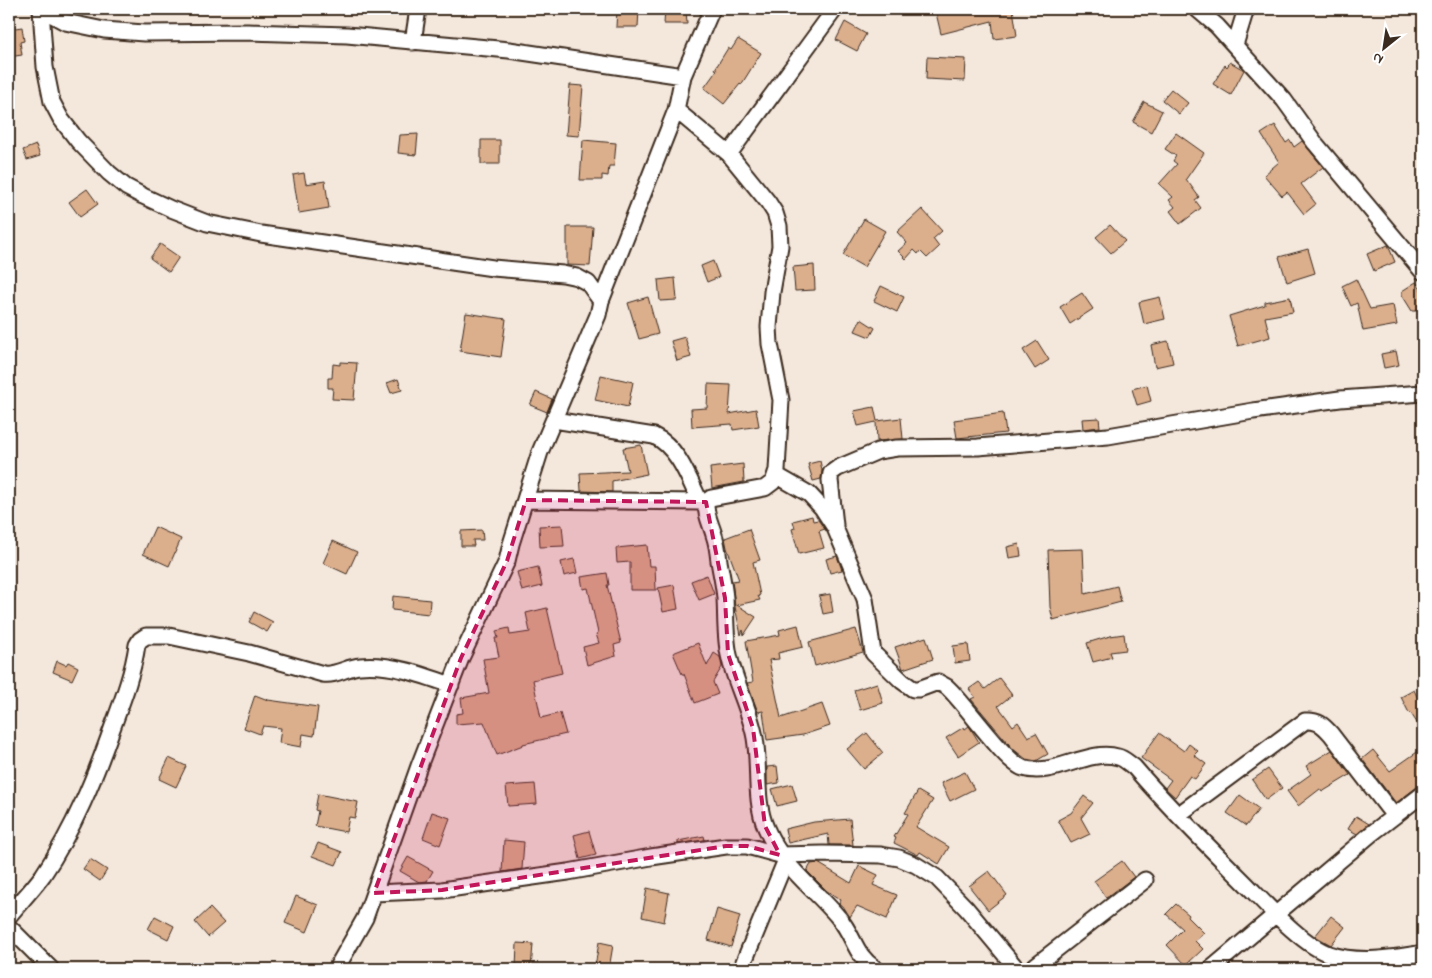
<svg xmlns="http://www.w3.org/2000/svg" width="1432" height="978" viewBox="0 0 1432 978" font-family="'Indie Flower',sans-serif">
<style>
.building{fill:#dbae8c;stroke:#3b2a1e}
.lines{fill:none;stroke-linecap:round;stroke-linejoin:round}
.street-casing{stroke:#3b2a1e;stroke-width:19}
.street{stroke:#fff;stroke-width:15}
.marked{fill:#c2185b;fill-opacity:0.2;stroke:#c2185b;stroke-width:4;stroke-dasharray:10 6;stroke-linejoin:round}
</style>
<rect width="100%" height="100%" fill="#f4e7dc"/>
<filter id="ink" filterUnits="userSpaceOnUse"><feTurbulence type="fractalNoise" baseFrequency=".02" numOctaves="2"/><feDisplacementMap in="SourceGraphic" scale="10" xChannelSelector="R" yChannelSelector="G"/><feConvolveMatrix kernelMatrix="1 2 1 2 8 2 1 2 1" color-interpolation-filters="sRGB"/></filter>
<g filter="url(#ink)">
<path class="building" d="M617,9h22l-1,18h-22z
M665,9h21l1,15h-23z
M951,9h62l4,27 -23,3 -2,-18 -51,13 -5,-21z
M845,22l21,12 -9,17 -21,-11z
M22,27l2,14 -4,1 2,13 -13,2v-28z
M738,39l23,14 -20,32 -1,-1 -16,20 -20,-16 13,-18 -2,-1 13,-21 3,2z
M927,57l39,2 -1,22 -39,-2z
M1230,62l14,8 -13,25 -18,-11 12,-19 2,2z
M570,85l13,1 -4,50 -13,-1z
M1171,89l17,14 -9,11 -17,-14z
M1144,102l18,9 -11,21 -18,-10z
M1275,125l11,18 4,-3 4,7 8,-6 21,26 -22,17 15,20 -12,10 -17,-22 -5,4 -18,-21 15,-13 -18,-28z
M1176,133l28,20 -18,26 13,18 -4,3 6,8 -21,16 -10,-13 5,-4 -6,-7 4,-3 -14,-13 18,-20 -4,-3 3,-5 -11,-7z
M418,134l-2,21 -18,-2 2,-18z
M481,140h19v24h-19z
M583,140l33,3 -2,23h-5l-1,10 -6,-1v5h-22z
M36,145l4,11 -13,4 -4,-10z
M304,173l2,11 19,-3 4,27 -30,5 -6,-38z
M87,189l11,15 -18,13 -11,-15z
M922,209l20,22 -9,8 6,8 -12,11 -7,-7 -2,3 -4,-4 -8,9 -8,-8 9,-8 -10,-11z
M864,219l21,12 -21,36 -21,-12z
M1110,225l15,16 -14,12 -15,-16z
M567,227h26l-3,39 -23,-1z
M160,244l19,13 -10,15 -19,-14z
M1388,245l7,17 -21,9 -7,-17z
M1308,249l7,24 -28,9 -8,-25z
M713,261l6,16 -12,5 -6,-16z
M814,265l1,25 -20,1 -2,-24z
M675,278l2,22 -17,1 -2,-21z
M1356,279l14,30 23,-4 4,20 -34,6 -6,-28 -6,3 -9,-20z
M1416,282l7,11v13l-7,5h-4l-10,-16v-4z
M881,286l23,11 -7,15 -23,-11z
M1082,293l11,16 -23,15 -10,-17z
M648,297l10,37 -19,5 -11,-36z
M1160,297l5,22 -21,5 -5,-22z
M1290,297l3,15 -28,5 5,20 -32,9 -9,-30 36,-11v-3z
M466,313l40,6 -5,38 -41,-6z
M861,319l14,9 -5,9 -15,-6z
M685,337l6,20 -14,4 -6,-20z
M1037,341l12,19 -14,9 -12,-19z
M1168,341l5,22 -18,4 -4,-22z
M1396,351l3,14 -15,3 -3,-14z
M340,362l17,1 -3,37 -22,-1 1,-11h-5v-10h4l1,-14 7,1z
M601,375l32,7 -5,25 -33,-7z
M398,379l4,11 -11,3 -4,-10z
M708,384l23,1 -2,29 27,-5 3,17 -26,4 -1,-6 -40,3 -1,-18 16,-1z
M1147,385l4,16 -14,4 -5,-16z
M536,392l16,7 -5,13 -17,-7z
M874,407l3,14 24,-3 2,21 -26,2 -1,-19 -18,4 -4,-15z
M1003,413l3,20 -49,5 -3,-18z
M1099,418l1,9 -17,2 -1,-10z
M641,445l6,29 -35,7v11l-31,-1 -1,-18 48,-2 -5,-23z
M820,461l2,9 -1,9 -8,2 -5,-17z
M743,464l1,18 -32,6 -2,-20z
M812,516l1,5 5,-1 7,9 -6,2 5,17 -25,6 -7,-25 3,-1 -2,-7z
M562,525l2,21 -24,1 -1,-21z
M155,527l26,12 -12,27 -26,-12z
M749,529l11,31 -7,2 7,33 -2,1 2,4 -23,5 19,12 -12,18 -1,-5 -2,5 -6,-28 -3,-26 7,-1 -12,-32 -2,-10z
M482,530l1,10h-10l1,6h-13v-15z
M333,541l24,11 -10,22 -24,-11z
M1019,544l2,12 -12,2 -2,-11z
M647,545l2,21h6l1,24h-26v-28l-13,1 -1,-15z
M1083,549l2,45 32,-8 4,16 -68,18 -3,-13 -2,-57z
M837,556l5,14 -12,3 -4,-14z
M574,559l3,14 -13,3 -3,-14z
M538,567l4,19 -20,5 -5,-19z
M607,573l2,12h-2l14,58 -7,2 2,11 -29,9 -4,-18 16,-4 -3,-9 2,-1 -10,-45 -5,1 -2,-12z
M707,575l7,19 -15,6 -8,-19z
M674,585l4,24 -15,3 -5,-24z
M830,594l3,18 -10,2 -4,-18z
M393,596l37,4 -1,14 -37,-4z
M547,608l15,65 -29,7 8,38 19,-5 6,21 -43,10v1l-26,10 -13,-33 -28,2v-10l7,-1 -2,-15 28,-5 -6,-34 16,-2 -4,-19h3l-2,-7 13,-3 1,7 20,-3 -4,-19z
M254,612l19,10 -6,10 -18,-10z
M798,625l5,22 -25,6 1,6 -10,1 12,58 41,-14 8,22 -27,9 -36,5 -4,-29 -5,1 -11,-29 6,-1 -7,-41 34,-6 -1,-5z
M856,629l7,23 -48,14 -6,-24z
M1124,634l2,16 -16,2 2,5 -19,5 -6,-19 23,-7z
M926,637l7,22 -30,10 -8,-22z
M698,643l9,23 7,-13 6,4 2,10 -9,15 5,12 -23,9 -11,-29h-2l-9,-21z
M968,644l2,17 -15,2 -2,-17z
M57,661l9,4 2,-3 10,5 -6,13 -19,-8z
M999,678l13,17 -14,11 15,20 5,-4 10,15 8,-4 12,21 -12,7 -10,-2 -13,-10 -42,-50 4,-2 -6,-8 10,-7 6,7z
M877,683l6,20 -23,7 -6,-20z
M1414,690l9,19v23l-13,-20 -1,1 -8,-16z
M255,695l13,5 50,7 -4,29 -11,-2 -2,13 -22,-4 2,-15 -18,-2 -3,8 -16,-6z
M969,726l10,16 -21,14 -12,-18 18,-11 1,2z
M867,733l16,20 -19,16 -17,-20z
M1159,733l25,18 5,-7 9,7 -4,4 12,9 -11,15 -5,-3 -15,21 -10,-9 6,-8 -30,-22z
M1423,748v36l-6,3 -21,16 -34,-44 11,-9 17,21z
M1332,750l18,25 -28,17 -2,-3 -22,17 -11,-15 24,-17 -5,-8z
M169,758l17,8 -10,21 -17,-8z
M777,766l2,17 -12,2v-18z
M1268,769l14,19 -16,12 -14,-20z
M965,772l9,17 -24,12 -9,-18z
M535,784l2,20 -29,2 -2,-20z
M792,784l5,17 -20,5 -5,-17z
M918,791l15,9 -17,27 33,20 -10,17 -19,-12 -2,3 -24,-12 2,-5 -2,-1 14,-23 -3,-1z
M318,794l40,8 -3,16 -6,-1 -3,15 -31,-6 3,-15 -3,-1z
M1240,795l19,14 -13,17 -19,-13z
M1084,796l9,7 -12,15 9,16 -19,9 -13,-23 13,-7z
M432,812l18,6 -10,27 -17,-7z
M1356,816l13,8 -12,10 -9,-5z
M850,819l3,26h-24l-1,-11 -40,9 -3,-14 29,-7z
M589,831l7,24 -16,4 -6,-24z
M704,836l1,4 -27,4v-3z
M504,840l20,2 -2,27 -20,3z
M318,843l24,9 -6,13 -24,-9z
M408,857l25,14 -6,10 -8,1 -19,-11z
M90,859l17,11 -7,11 -17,-12z
M1122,861l12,16 -28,21 -12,-17z
M818,863l33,20 8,-17 19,9 -5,10 24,10 -10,24 -30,-13 -7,11 -7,-11 -4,-2 2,-4 -14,-9 -20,-20 4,-7z
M989,871l18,24 -19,15 -19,-24z
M647,888l22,5 -5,29 -22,-5z
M296,896l22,9 -11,27 -22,-9z
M1176,904l13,11 -1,2 16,16 -9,8 8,8 -17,16 -19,-20 16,-16 -17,-15z
M210,908l14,15 -16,14 -13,-15z
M717,909l23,7 -9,31 -23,-7z
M155,916l19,10 -6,13 -20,-10z
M1331,916l14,11 -14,18 -16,-9z
M599,942l14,3 -4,24 -14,-2z
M517,943l16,1 -2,25h-15z"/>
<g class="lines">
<defs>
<path id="street" d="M41,9l4,58 7,35 9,17 17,22 31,32 17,14 17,9 28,13 36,14 54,11 232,34 70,6 14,3 11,6 13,18 -3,14 -58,137 -29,92 -4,17 -46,97 -42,108 -54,152 -29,51
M41,9l24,13 39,8 40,3 103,-1 100,3 162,15 174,26
M1197,9l20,17 67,74 31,43 108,129
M413,42l5,-33
M1235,45l11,-36
M676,110l53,44 39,48 7,11 4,13 1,20 -8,46 -3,35 1,17 11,56 -4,70 -4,12 -8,6 -54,10 -5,4c-1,12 5,22 8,33 3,8 4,17 5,26 2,12 5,25 6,37 1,19 0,39 4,57 6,29 21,54 26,83 5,29 -1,62 11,90 17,40 46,58 73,90 16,19 15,37 37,51
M729,154l106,-145
M601,301l75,-191 7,-34 29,-67
M554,420l100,16c24,11 35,43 46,66h6
M776,475l33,19 13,14 13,20 30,71 8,54 29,28 11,8h6l19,-7 9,5c18,16 58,75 76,81 30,10 64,-20 95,-11 6,1 11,7 16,10 35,41 73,78 111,116 21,21 56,61 84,71 30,10 64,4 94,-1
M526,500l174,2
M835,525l-5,-45 1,-7 7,-5 40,-17 19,-3 81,-1 130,-11 145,-25 87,-12 83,-6
M1178,815l127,-94c13,-1 18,4 26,13l63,82
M374,893l68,-3 126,-18 83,-15 75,-11h21l33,9 43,-1 58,1 18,3 17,7 21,13 29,30 51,61
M9,916c11,-14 24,-27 34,-41 31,-46 52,-98 70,-149 10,-27 20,-53 24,-81l3,-5 6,-4h23l80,17 74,21c13,2 24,-7 37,-8 30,-3 63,9 91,19
M9,927l42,42
M741,969l44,-107
M1031,969l114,-89
M1211,969l160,-135 52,-40"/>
</defs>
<use href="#street" class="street-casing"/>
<use href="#street" class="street"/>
</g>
</g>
<path class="marked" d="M526,500l180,2 19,96 3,56 25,74 12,98 15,29 -33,-9h-21l-284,44 -68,3 87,-235 46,-97z"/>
<rect width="1432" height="978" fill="none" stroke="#fff" stroke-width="30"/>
<rect x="15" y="15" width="1402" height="948" fill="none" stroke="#3b2a1e" stroke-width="2" filter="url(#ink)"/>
<g transform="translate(1384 48) rotate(210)" stroke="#ffffff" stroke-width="4" paint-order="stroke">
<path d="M0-4L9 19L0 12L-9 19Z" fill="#3b2a1e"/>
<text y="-8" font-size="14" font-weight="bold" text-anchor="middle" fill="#3b2a1e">N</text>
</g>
</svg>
